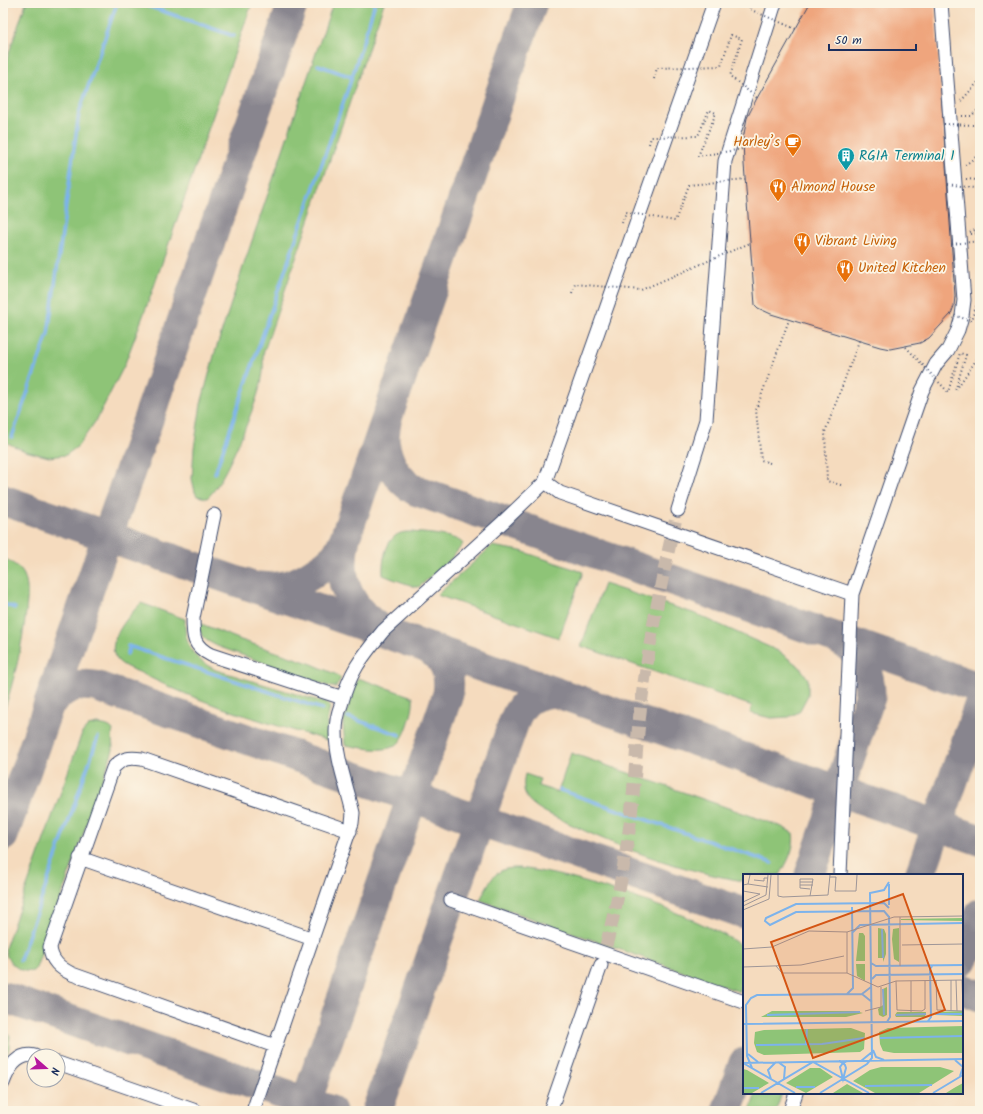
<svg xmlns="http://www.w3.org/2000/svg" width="983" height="1114" viewBox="0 0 983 1114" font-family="Kalam,sans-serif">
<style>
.green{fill:#8ec477;stroke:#547a6a}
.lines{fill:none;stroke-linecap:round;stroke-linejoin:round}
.stream{stroke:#7cb3ec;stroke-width:3.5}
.taxiway{stroke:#88858e;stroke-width:31}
.building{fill:#efa57d}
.minor-tunnel{stroke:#c9b9ab;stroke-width:13;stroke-dasharray:13 6;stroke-linecap:butt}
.minor-casing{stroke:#3c496c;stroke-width:15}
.path{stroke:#3c496c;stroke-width:2;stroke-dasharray:1 3;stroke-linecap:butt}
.minor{stroke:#fff;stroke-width:13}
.path-bridge{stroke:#3c496c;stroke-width:2;stroke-dasharray:1 3;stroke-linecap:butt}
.labels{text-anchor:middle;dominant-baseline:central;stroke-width:3.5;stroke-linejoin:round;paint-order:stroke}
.food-label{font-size:14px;fill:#c56008;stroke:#fcf5e5;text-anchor:start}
.culture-label{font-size:14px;fill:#0d838f;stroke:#fcf5e5;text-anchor:start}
.inset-river{fill:none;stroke:#7cb3ec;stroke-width:2}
.inset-road{fill:none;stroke:#9e9698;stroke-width:1}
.view{fill:#d45514;fill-opacity:0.15;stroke:#d45514;stroke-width:2}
.inset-edge{fill:none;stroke:#1b2f5e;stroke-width:2}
</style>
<rect width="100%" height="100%" fill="#fcf5e5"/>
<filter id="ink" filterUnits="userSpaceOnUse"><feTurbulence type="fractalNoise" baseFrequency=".025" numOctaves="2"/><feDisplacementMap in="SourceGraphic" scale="8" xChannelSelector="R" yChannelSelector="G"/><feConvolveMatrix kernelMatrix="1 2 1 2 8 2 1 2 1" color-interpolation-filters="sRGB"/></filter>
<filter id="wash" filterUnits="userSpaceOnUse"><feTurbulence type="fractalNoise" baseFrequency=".012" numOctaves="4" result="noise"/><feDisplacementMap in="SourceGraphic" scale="16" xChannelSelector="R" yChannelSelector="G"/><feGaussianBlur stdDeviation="0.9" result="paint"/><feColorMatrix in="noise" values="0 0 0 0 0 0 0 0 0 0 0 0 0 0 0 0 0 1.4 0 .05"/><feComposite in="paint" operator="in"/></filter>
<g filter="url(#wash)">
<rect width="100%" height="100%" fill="#f5dbbe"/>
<path class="green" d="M26,3h226l-101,292 -27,71 -27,53 -19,27 -12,9 -17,2 -24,-6 -22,-10v-371z
M333,3h51l-121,351c0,8 1,16 -1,24 -3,21 -39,109 -55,120l-10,-2 -2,-4 -3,-13 2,-31 7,-44 14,-52 28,-85z
M411,532c11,1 47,3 52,12l-12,15 -32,28h-3l-23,-8 -10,-4c-1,-14 3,-38 18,-42 3,-1 7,-1 10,-1z
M492,546l29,5 62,21 -24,66 -122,-43z
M3,558c7,3 18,10 21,17 5,11 3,25 2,37 -4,35 -12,69 -23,102z
M604,584l92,30 82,37 22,16 8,12v16l-9,17 -10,5 -18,1 -21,-5 2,-7 -171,-60z
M141,603l44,16c-1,26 8,40 31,51l110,33 4,3 -3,16v18c-64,-18 -129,-37 -188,-68 -8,-3 -19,-7 -23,-14 -11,-16 14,-44 25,-55z
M199,623l42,17 71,24 23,10 6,4 -5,9h-5l-114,-41c-11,-6 -18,-8 -18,-23z
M358,678l55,19c1,10 -2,19 -5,28 -2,7 -7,17 -13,21 -14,7 -35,1 -50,-1l-2,-21 2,-8z
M97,724c6,1 12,1 16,6 -2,8 0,13 0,20l-77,218 -3,3c-13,3 -28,-10 -28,-23l77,-215 6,-7z
M571,753l209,73 13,7c3,14 -6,30 -13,42h-36v6c-59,-9 -125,-33 -178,-59 -13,-6 -31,-13 -39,-24 -4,-7 -4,-16 -2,-24l15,5 -2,7 20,6z
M519,868c33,4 64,13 95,23 32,10 64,21 94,36 9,4 27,13 34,20 6,8 1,36 -2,45l-260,-92c6,-11 12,-28 26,-31 4,-1 9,-1 13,-1z
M3,1030l3,1 4,5 -1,12 -6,18z
M756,1093h26l-6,18h-26z"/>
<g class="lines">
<path class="stream" d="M139,3l95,33
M318,65l34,12
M12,437l36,-103 31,-221 38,-110
M215,473l137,-396 23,-74
M3,604l12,4
M128,646l194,63
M127,654l3,-7
M348,717l52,18
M560,790l212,73
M20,960l78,-223"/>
<path class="taxiway" d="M386,422c-1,6 -2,13 -2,19 3,20 13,39 31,49l565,198
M3,500l977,340
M345,538l187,-535
M259,587c23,2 37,-2 56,-15 7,-4 14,-9 20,-15 4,-5 7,-12 10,-19 -9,40 1,67 35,91
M49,704c15,-16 23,-21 46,-18l649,227
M3,836l290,-833
M810,875l60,-178c1,-23 -9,-46 -31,-57
M920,875l60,-172
M962,960l5,-9 13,-37
M962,989l18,7
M3,997l328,114
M303,1111l145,-417c3,-23 -3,-35 -22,-47
M377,1111l138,-392c8,-19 19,-25 39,-27
M727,1111l17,-48"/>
</g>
<g id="blocks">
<path class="building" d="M810,3h125l20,293 -1,10 -3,8 -22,24 -9,5 -30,6 -10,-2 -109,-33 -13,-6 -3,-3 -11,-141 -1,-25 4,-21 9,-18z"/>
</g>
</g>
<g filter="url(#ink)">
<use href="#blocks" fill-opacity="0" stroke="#3c496c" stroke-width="1"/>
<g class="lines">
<path class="minor-tunnel" d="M601,964c13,-46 23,-93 29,-140 5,-40 6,-80 11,-120 9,-66 21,-130 37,-194"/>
<defs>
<path id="minor" d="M545,482l15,11 292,101
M678,510l28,-90 19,-259 50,-158
M214,515l-21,103c0,19 0,28 18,37l132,43
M80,858l233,81
M840,875l12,-281 70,-203 14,-27 12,-14 10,-20 4,-14 2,-16 -23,-297
M451,900l293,102
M275,1046l-203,-72c-12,-6 -21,-13 -22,-27l63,-179c9,-10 16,-11 29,-9l208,72
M58,1063l138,48
M3,1083c5,-14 14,-31 32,-27
M253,1111l99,-288 1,-10c-6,-27 -17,-54 -17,-81 0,-9 2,-19 5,-27 9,-34 21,-48 42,-74l120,-109 42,-40 169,-479
M550,1111l51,-146
M790,1111l6,-18"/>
</defs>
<use href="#minor" class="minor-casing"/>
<path class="path" d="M952,4l28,3
M961,101l19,-21
M962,116h9l9,-8
M965,165l15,-11
M966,179l12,1 2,-2
M970,232l10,-4
M971,234l9,-1
M980,315l-3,9 3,-4
M770,463l-9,-3 -5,-50 33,-90
M841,485l-14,-4 -2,-49 34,-91"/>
<use href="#minor" class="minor"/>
<path class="path-bridge" d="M751,3l-2,6 47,20
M654,79l3,-11 64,-2 10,-31 11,4 -12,37 27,22
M944,124l29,1 7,-7
M649,144l2,-7 47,-1 11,-26 7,3 -18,43 45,-7
M948,184l32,5
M622,223l4,-11 49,9 14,-36 56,-6
M952,244l28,-3
M572,293l3,-9 66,6 109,-47
M951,314l20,7 9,-26
M906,347l42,45 12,-39 6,2 -11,36 24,-35"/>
</g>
</g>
<defs>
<symbol id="cafe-pin" viewBox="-11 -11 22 30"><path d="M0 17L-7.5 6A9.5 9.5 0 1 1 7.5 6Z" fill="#e8710a" stroke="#fcf5e5"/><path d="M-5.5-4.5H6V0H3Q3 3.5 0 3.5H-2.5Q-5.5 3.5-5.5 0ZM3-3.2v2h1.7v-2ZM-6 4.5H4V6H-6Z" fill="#fff"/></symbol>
<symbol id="building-pin" viewBox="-11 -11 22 30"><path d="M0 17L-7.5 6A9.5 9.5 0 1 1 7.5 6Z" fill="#0f9aa8" stroke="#fcf5e5"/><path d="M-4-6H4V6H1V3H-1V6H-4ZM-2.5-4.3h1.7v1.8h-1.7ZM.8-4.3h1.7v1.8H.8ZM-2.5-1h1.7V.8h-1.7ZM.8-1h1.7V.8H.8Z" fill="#fff"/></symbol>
<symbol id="restaurant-pin" viewBox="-11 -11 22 30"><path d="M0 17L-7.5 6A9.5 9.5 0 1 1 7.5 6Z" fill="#e8710a" stroke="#fcf5e5"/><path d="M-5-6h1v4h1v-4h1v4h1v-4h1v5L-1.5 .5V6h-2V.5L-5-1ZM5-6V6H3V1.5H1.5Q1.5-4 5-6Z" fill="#fff"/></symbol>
</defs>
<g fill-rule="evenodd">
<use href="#cafe-pin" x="783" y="132" width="20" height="27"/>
<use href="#building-pin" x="836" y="146" width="20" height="27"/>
<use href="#restaurant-pin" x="768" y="177" width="20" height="27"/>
<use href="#restaurant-pin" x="792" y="231" width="20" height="27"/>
<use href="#restaurant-pin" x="835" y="258" width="20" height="27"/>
</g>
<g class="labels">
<g class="food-label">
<text x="780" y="142" text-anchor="end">Harley’s</text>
<text x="791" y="187">Almond House</text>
<text x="815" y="241">Vibrant Living</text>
<text x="858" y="268">United Kitchen</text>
</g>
<g class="culture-label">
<text x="859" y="156">RGIA Terminal 1</text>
</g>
</g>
<g transform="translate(743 874)">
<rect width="220" height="220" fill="#f5dbbe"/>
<path d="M220,44v3l-62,-1v-1zM135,54l6,1 2,5v20l-3,8v-4h-5zM156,54v34l-5,-3 -2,-20 1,-10zM116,59h4l2,3v25h-9zM113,90h9v17l-8,-5zM144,113v28l-4,2 -4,-2 -1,-6 5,-4v-16zM29,137h83l8,2 -17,4h-85zM220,137v5l-28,-1 2,-3zM183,138l-1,5h-29l-1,-2 2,-3zM220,152v27h-69l-11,-2 -3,-7 -1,-12 9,-4zM108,154l14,5 -1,16 -4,3 -96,3 -7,-3 -3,-9 1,-11 9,-2zM138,193h59l14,4 -35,22h-44l-22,-12 17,-11zM67,194h10l13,9 -27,16 -20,-10zM0,195l4,1 22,13 -17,10h-9zM220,209v10h-17l8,-5zM104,210l16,9h-30z" fill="#8ec477"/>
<path class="inset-river" d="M146,10v21M146,34l-5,-5 -88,1 -30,14 -1,3 5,4 26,-13 88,-1 5,6M139,55l1,29M110,58l7,-7 103,-2M128,89l5,3 87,-1M129,105l4,-4 87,-1M128,113l-9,7 10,8M140,115l1,26M104,120l6,-6 -1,-81M193,140h27M24,141l93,-3M153,141l30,-1M185,147l3,-4 -1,-48 3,-4M144,148l3,-5 -1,-101M0,150l220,-3M137,164l83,-2M63,170l1,-15M13,171l66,-1 42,-6M130,176l3,7 8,3M5,180l10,8M212,186l8,7 -3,9M96,187l4,2 2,2 1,3 -3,11 -3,-12 3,-4 4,-2M118,187l11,-9M35,188l7,5 -1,12M0,189l52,30M0,189l220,-4M9,194l-5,-12 -1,-51 5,-7 6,-3 105,-1M28,205l-3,-9 8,-8M122,212l67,-1M53,213h19M0,214h16M18,219l52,-31 56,31M77,219l47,-29 5,-6 -2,-165 14,-3 5,-8M190,219l30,-18"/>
<path class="inset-road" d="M35,1v21l5,1 45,-2 2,-20M87,3h6l-1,14h21l1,-16M11,6l10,1v-3h4M57,8h13M5,10l20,3M0,11l5,-1 2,-9M57,11h13M67,15l-10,-1v-9h13l-3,17M0,17l17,3 -17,8M0,32l23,-11 2,-20M0,36l26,-11 2,-24M157,43v49M159,71l61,-1M0,75l29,-2 37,-16 38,1 47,-15 69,-1M33,92l6,7h65l31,14 18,-6 67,-1M0,93l58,-2 43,-9M104,99v-41M193,106l1,30 26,1M208,106v31M213,106l1,31M219,106l1,31M153,107l1,29 25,1 3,-2v-29M168,107v31M122,137l16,-4v-20"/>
<path class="view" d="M160,20l42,116 -132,48 -42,-116z"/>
<rect width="220" height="220" class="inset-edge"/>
</g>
<rect width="983" height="1114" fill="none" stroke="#fcf5e5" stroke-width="16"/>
<g transform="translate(46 1068) rotate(110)"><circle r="19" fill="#fcf5e5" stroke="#a2a6af"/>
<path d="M0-3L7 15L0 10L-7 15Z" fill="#b5179e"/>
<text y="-6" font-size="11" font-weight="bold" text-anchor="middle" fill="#1b2f5e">N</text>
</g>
<path d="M829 44v6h87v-6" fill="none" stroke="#1b2f5e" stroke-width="2"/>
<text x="835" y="44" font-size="12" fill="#1b2f5e" stroke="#fcf5e5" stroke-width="3" paint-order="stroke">50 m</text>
</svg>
